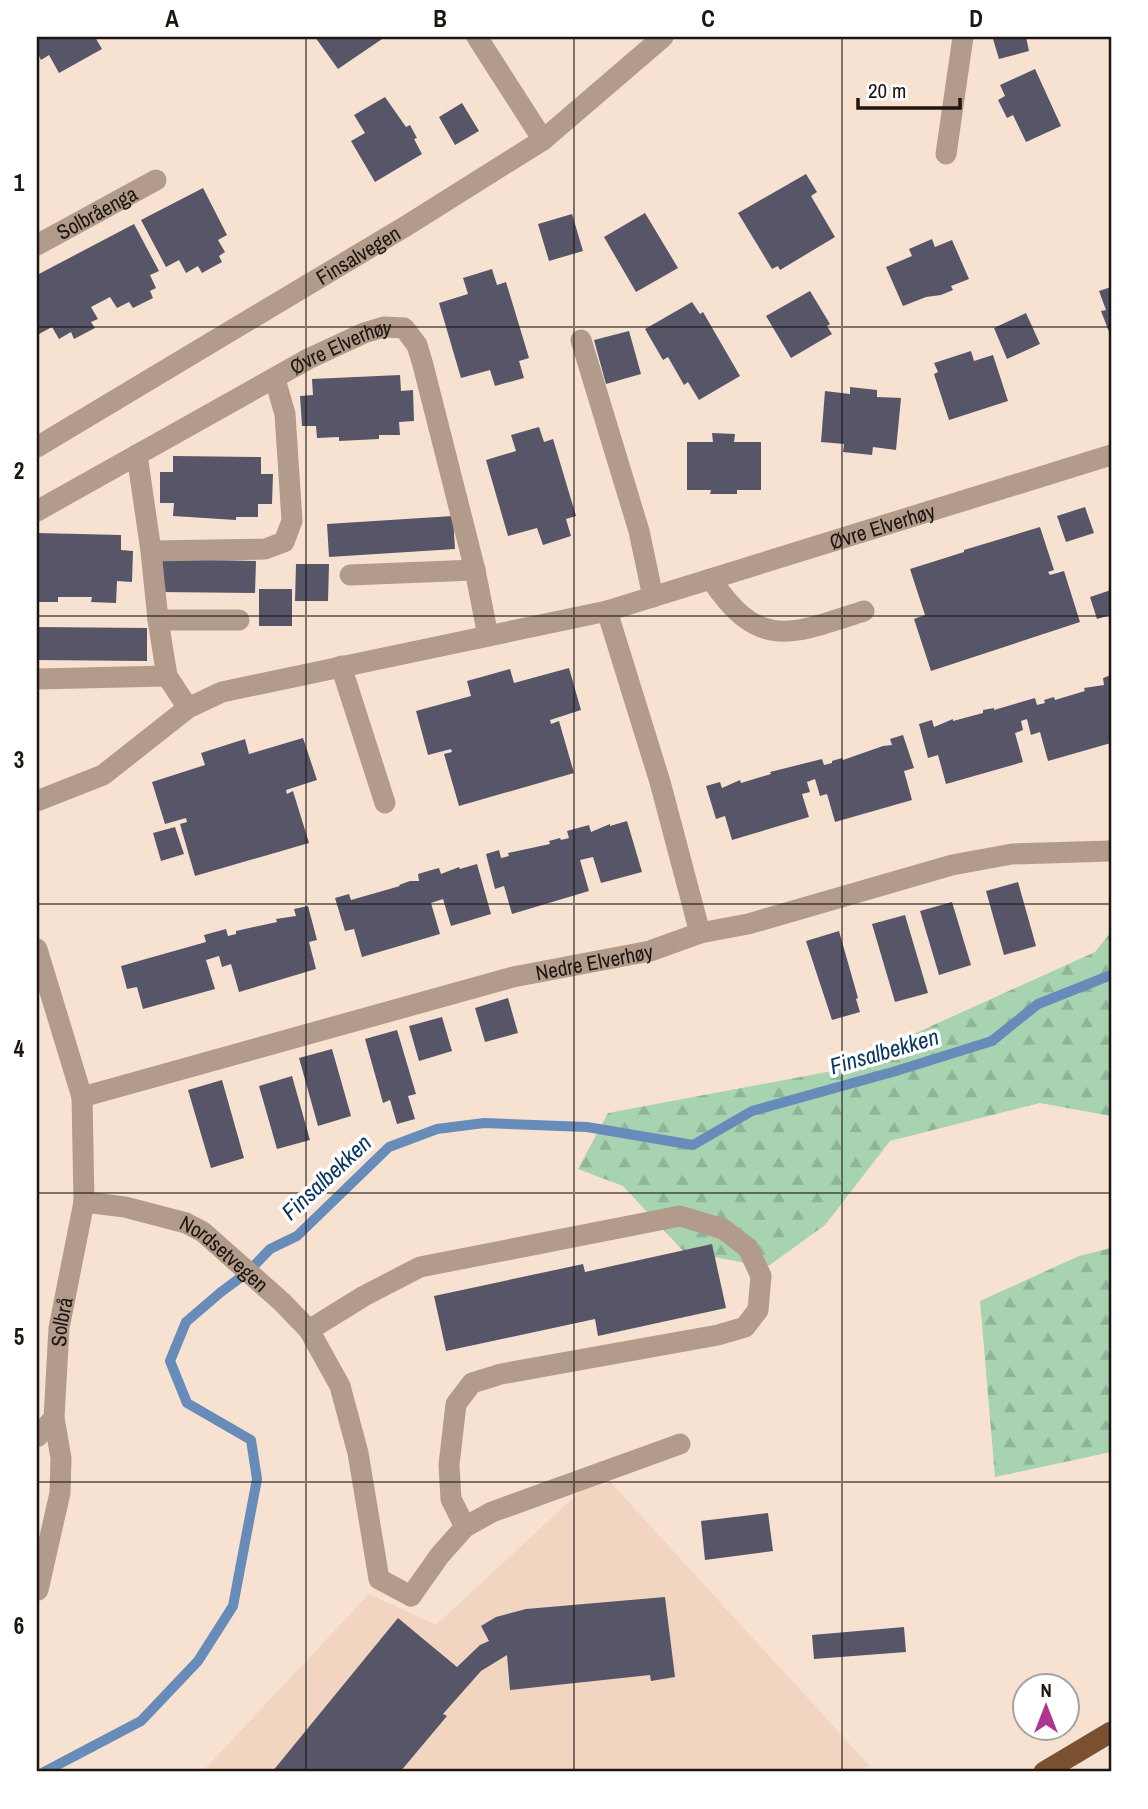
<svg xmlns="http://www.w3.org/2000/svg" width="1148" height="1809" viewBox="0 0 1148 1809" font-family="'Archivo Narrow',sans-serif">
<style>
.built{fill:#f1d5c1}
.forest{fill:url(#forest-firs)}
.lines{fill:none;stroke-linecap:round;stroke-linejoin:round}
.stream{stroke:#678cba;stroke-width:10}
.building{fill:#575568}
.service{stroke:#b29b8b;stroke-width:21}
.minor{stroke:#b29b8b;stroke-width:21}
.tertiary{stroke:#b29b8b;stroke-width:21}
.trunk{stroke:#7b5030;stroke-width:21}
.grid{fill:none;stroke:#1d1610;stroke-width:2;stroke-opacity:0.55}
.labels{text-anchor:middle;dominant-baseline:central;stroke-width:7;stroke-linejoin:round;paint-order:stroke}
.street-label{font-size:21px;fill:#1d1610;stroke:#fff}
.water-label{font-size:23px;font-style:italic;fill:#0e3662;stroke:#fff}
.neatline{fill:none;stroke:#1d1610;stroke-width:2.5}
.grid-label{font-size:23px;text-anchor:middle;font-weight:bold;fill:#1d1610}
</style>
<defs>
<pattern id="forest-firs" width="22" height="20" patternUnits="userSpaceOnUse" patternTransform="scale(1.75)"><rect width="22" height="20" fill="#a7d3b1"/><path d="M5 1l3.5 6h-7zM16 11l3.5 6h-7z" fill="#8fb497"/></pattern>
</defs>
<rect width="100%" height="100%" fill="#f7e2d2"/>
<path class="built" d="M601,1472l269,294 -17,6h-651l167,-178 67,31z"/>
<path class="forest" d="M1111,932v184l-71,-13 -150,38 -65,84 -58,42 -84,-16 -60,-65 -45,-17 30,-56 224,-42 263,-119z
M1111,1248v204l-116,25 -15,-176 99,-45z"/>
<g class="lines">
<path class="stream" d="M44,1772l97,-51 57,-60 35,-55 24,-127 -6,-39 -64,-37 -17,-42 16,-39 35,-30 27,-20 22,-23 27,-13 92,-89 48,-18 47,-6 103,4 106,18 59,-34 144,-40 96,-30 46,-37 73,-29"/>
</g>
<path class="building" d="M37,37h58l7,12 -43,24 -10,-18 -8,5 -4,-8z
M315,37h70l-47,32z
M1002,37h24l3,14 -30,8 -6,-20z
M1035,69l26,57 -35,16 -13,-27 -6,3 -9,-18 7,-4 -5,-11z
M385,97l21,30 4,-2 7,13 -3,1 8,15 -47,28 -24,-41 14,-8 -11,-18z
M462,103l17,28 -24,14 -16,-28z
M806,174l11,18 -6,4 24,41 -55,33 -2,-4 -6,3 -34,-56z
M203,188l24,47 -9,5 7,12 -6,4 3,6 -20,11 -4,-7 -12,7 -7,-13 -13,7 -25,-47z
M645,213l33,55 -42,24 -32,-55z
M572,214l11,37 -34,10 -11,-37z
M134,224l25,47 -9,4 6,13 -6,3 3,7 -20,10 -4,-6 -12,6 -7,-11 -19,10 7,12 -7,3 4,6 -21,11 -3,-7 -12,7 -7,-12 -13,7 -2,-4v-55z
M932,239l3,8 17,-7 17,39 -18,7 2,4 -12,5 -15,2 -23,9 -17,-39 26,-11 -3,-7z
M492,269l5,16 9,-3 23,76 -10,3 5,17 -29,8 -5,-16 -29,8 -22,-75 29,-9 -5,-16z
M1111,287v50l-10,-26 5,-1 -7,-19z
M810,291l20,33 -3,2 5,8 -41,24 -25,-42z
M692,302l8,12 3,-2 37,64 -41,24 -11,-18 -4,3 -16,-28 -5,3 -18,-31z
M1026,313l14,31 -33,15 -13,-31z
M629,331l12,43 -35,10 -12,-44z
M971,351l3,10 19,-6 15,46 -59,19 -15,-46 4,-2 -4,-9z
M400,375l1,16 12,-1 1,31 -15,1 1,13h-21v4l-40,2v-4l-22,1 -1,-12h-14l-2,-30 13,-1 -1,-16z
M850,387l27,3v7l24,1 -5,52 -23,-3 -1,8 -29,-3 1,-8 -23,-2 4,-51 25,3z
M539,427l5,15 9,-3 23,77 -10,3 5,17 -28,9 -6,-17 -29,8 -22,-76 30,-9 -5,-16z
M712,433l23,1 -1,8h27v48h-24v4h-27l1,-4h-24v-48h26z
M173,456l88,1v17h12l-1,30h-14v13h-22v3l-63,-4 1,-13h-14v-31h13z
M1085,507l9,26 -28,9 -9,-26z
M453,516l2,33 -126,8 -2,-33z
M1040,527l14,43 -6,2 2,3 14,-4 16,51 -149,49 -17,-52 11,-4 -15,-46 54,-17v-2z
M37,533l84,2v15l12,1 -1,31 -15,-1 -1,22 -25,-1 1,-5h-34v5h-21z
M160,559l96,2 -1,32 -96,-1z
M296,564h33l-1,37h-33z
M259,589h33v37h-33z
M1111,590v25l-14,4 -7,-22z
M37,627l110,1v33l-110,-1z
M569,668l12,42 -31,10 1,4 8,-3 15,52 -115,33 -15,-52 8,-2 -1,-3 -23,6 -12,-44 55,-15 -4,-15 43,-12 4,14z
M1111,675v68l-63,18 -8,-29 -9,3 -4,-16 -6,2 2,9 -8,3 8,29 -77,22 -8,-29 -10,3 -9,-34 13,-4 2,7 19,-8v2l30,-8v-3l11,-2v2l41,-12 2,7 8,-2 -1,-3 10,-3 1,3 30,-9 -1,-3 20,-3 -1,-7z
M903,735l11,33 -10,3 8,29 -77,22 -8,-28 -7,2 -5,-17 -8,3 3,10 -8,2 7,23 -77,23 -7,-24 -9,3 -10,-33 14,-4 2,6 18,-8 1,3 30,-9 -1,-2 52,-13 2,6 8,-2v-2l10,-3 1,2 40,-14 9,-1 -2,-6z
M303,738l14,42 -31,10 1,4 6,-3 16,52 -114,33 -15,-52 7,-2 -1,-4 -21,6 -13,-42 53,-17 -4,-12 44,-14 4,15z
M627,821l15,51 -41,11 -8,-26 -13,3 9,31 -77,23 -8,-28 -9,3 -9,-35 13,-4 2,8 8,-2 -1,-3 42,-9 -1,-3 11,-3 1,2 8,-2 -2,-7 22,-6 2,7 19,-8v2z
M175,827l9,27 -23,7 -8,-28z
M477,864l14,50 -40,12 -8,-27 -12,4 9,31 -78,23 -8,-28 -9,2 -10,-33 14,-4 2,6 49,-14 -1,-1 11,-4h9l-1,-7 10,-3 11,-3 2,6 18,-7 1,2z
M1018,882l18,64 -32,9 -18,-64z
M952,902l19,63 -32,10 -19,-64z
M308,906l9,34 -8,2 7,27 -77,23 -8,-28 -9,3 -3,-11 -13,4 9,29 -72,20 -6,-22 -10,2 -6,-23 85,-24 -2,-7 22,-6 2,7 8,-2v-3l41,-9 -1,-3 20,-3 -2,-7z
M905,915l23,78 -33,9 -23,-78z
M839,931l19,67 -2,1 4,13 -28,8 -26,-79z
M508,998l10,35 -33,9 -10,-34z
M442,1017l10,34 -33,10 -10,-35z
M397,1030l19,64 -8,2 7,23 -18,5 -7,-24 -7,3 -18,-64z
M332,1049l19,67 -33,10 -19,-68z
M292,1076l18,64 -33,9 -18,-63z
M222,1080l22,78 -33,10 -23,-78z
M712,1244l14,64 -128,28 -3,-17 -149,32 -12,-55 149,-32 2,8z
M768,1513l5,38 -68,9 -4,-39z
M665,1597l10,80 -24,4 -1,-6 -140,15 -3,-35 -26,16 -38,43 4,2 -47,56h-128l126,-154 59,49 23,-22 9,-4 -8,-15 15,-9 30,-8z
M904,1627l2,25 -92,7 -2,-24z"/>
<g class="lines">
<path class="service" d="M946,154l17,-117
M581,340l58,191 14,66
M350,575l125,-5
M711,579c48,73 81,55 153,32
M341,666l44,137
M188,708l-21,-32 -9,-56h81
M309,1330l55,-34 56,-29 260,-51 43,13 25,19 13,28 -3,34 -13,17 -27,8 -217,39 -29,9 -16,21 -7,61 2,34 14,28
M38,1590l22,-97 1,-35 -7,-40
M411,1596l29,-41 25,-28 27,-15 188,-68"/>
<g class="minor">
<path d="M477,37l66,103"/>
<path id="s1" d="M37,245l119,-65"/>
<path d="M137,455l14,96 7,69"/>
<path id="s2" d="M37,511l271,-152 56,-26 20,-6 20,1 13,17 6,20 52,205 13,66"/>
<path d="M151,551l114,-2 19,-7 8,-21 -7,-107 -10,-35"/>
<path d="M607,611l53,171 40,151"/>
<path d="M37,679l130,-3"/>
<path id="s3" d="M37,801l66,-26 85,-67 34,-16 385,-81 504,-156"/>
<path id="s4" d="M37,949l45,148 2,105 41,5 61,16 17,9 79,70 27,28 31,56 18,67 21,126 32,17"/>
<path id="s5" d="M82,1097l431,-120 137,-26 50,-18 48,-9 204,-59 60,-11 99,-3"/>
<path id="s6" d="M37,1437l17,-19 5,-90 25,-126"/>
</g>
<path class="tertiary" id="s7" d="M37,447l369,-221 137,-86 120,-103"/>
<path class="trunk" d="M1044,1772l67,-40"/>
</g>
<path class="grid" d="M306,37v1735M574,37v1735M842,37v1735M37,327h1074M37,616h1074M37,904h1074M37,1193h1074M37,1482h1074"/>
<g class="labels">
<g class="street-label">
<text stroke="none"><textPath href="#s1" startOffset="68">Solbråenga</textPath></text>
<text stroke="none"><textPath href="#s7" startOffset="374">Finsalvegen</textPath></text>
<text stroke="none"><textPath href="#s2" startOffset="346">Øvre Elverhøy</textPath></text>
<text stroke="none"><textPath href="#s3" startOffset="898">Øvre Elverhøy</textPath></text>
<text stroke="none"><textPath href="#s5" startOffset="530">Nedre Elverhøy</textPath></text>
<text stroke="none"><textPath href="#s4" startOffset="413">Nordsetvegen</textPath></text>
<text stroke="none"><textPath href="#s6" startOffset="122">Solbrå</textPath></text>
</g>
<g class="water-label">
<text transform="translate(884 1051) rotate(-16)">Finsalbekken</text>
<text transform="translate(326 1177) rotate(-43)">Finsalbekken</text>
</g>
</g>
<rect width="1148" height="1809" fill="none" stroke="#ffffff" stroke-width="77"/>
<g transform="translate(1046 1707)"><circle r="33" fill="#ffffff" stroke="#a5a29f" stroke-width="2"/>
<path d="M0-5L12 26L0 18L-12 26Z" fill="#ad378e"/>
<text y="-10" font-size="19" font-weight="bold" text-anchor="middle" fill="#1d1610">N</text>
</g>
<path d="M858 98v10h102v-10" fill="none" stroke="#1d1610" stroke-width="3.5"/>
<text x="868" y="98" font-size="21" fill="#1d1610" stroke="#ffffff" stroke-width="5" paint-order="stroke">20 m</text>
<rect x="38" y="38" width="1072" height="1732" class="neatline"/>
<g class="grid-label">
<text x="172" y="27">A</text>
<text x="440" y="27">B</text>
<text x="708" y="27">C</text>
<text x="976" y="27">D</text>
<text x="19" y="191">1</text>
<text x="19" y="479">2</text>
<text x="19" y="768">3</text>
<text x="19" y="1057">4</text>
<text x="19" y="1345">5</text>
<text x="19" y="1634">6</text>
</g>
</svg>
